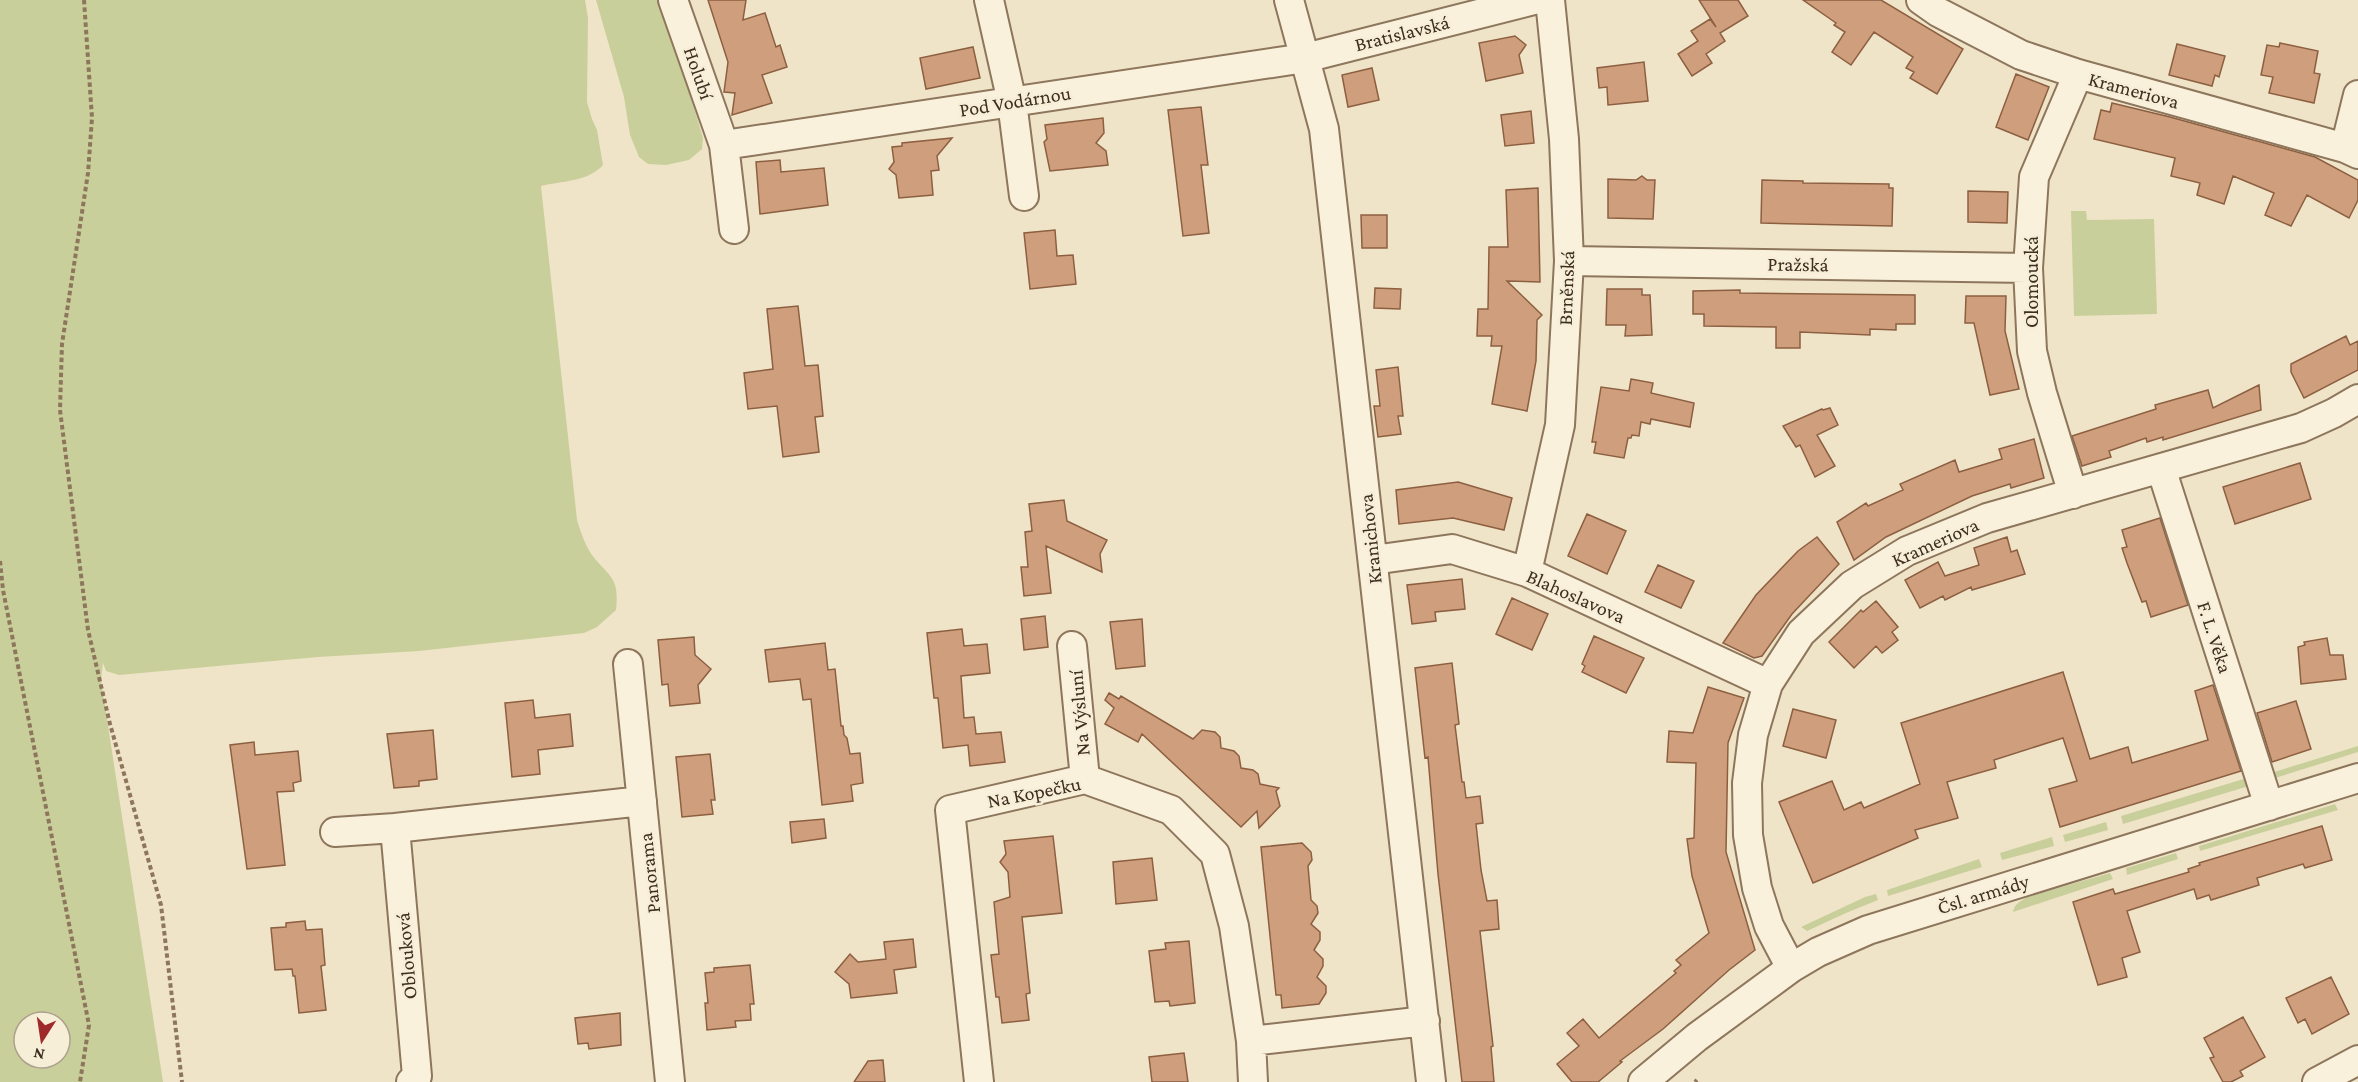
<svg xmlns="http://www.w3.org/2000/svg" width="2358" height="1082" viewBox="0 0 2358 1082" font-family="'Crimson Pro',serif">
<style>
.green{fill:#c9cf9b;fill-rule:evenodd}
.building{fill:#cf9f7d;stroke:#8d5f41;stroke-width:1.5}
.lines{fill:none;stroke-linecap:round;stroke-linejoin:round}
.street-casing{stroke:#8d765c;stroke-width:32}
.path{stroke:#8d765c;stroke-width:4;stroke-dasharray:4.5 3;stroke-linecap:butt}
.street{stroke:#faf1dc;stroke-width:28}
.labels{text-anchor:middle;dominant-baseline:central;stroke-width:5;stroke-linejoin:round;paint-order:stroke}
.street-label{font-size:20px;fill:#3d2e20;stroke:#f7eed8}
</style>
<rect width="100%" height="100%" fill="#f0e4c8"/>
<path class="green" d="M0,0h585l3,18 -1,84 5,17 5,11 6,35c-15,17 -42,16 -62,21l36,334c4,13 9,28 18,39 18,20 24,21 21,51l-19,17 -13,6 -165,18 -101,6 -199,18 -13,-4 -3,-8 -2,17 62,402h-163zM24,1022h36v36h-36z
M596,0h66l41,138 -1,11 -13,11 -23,5 -18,-1 -9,-7 -9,-22 -6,-38z
M2071,211h15l1,9 67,-1 3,95 -83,2z
M2358,746v6l-86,27 -1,-6z
M2247,778l2,8 -126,38 -2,-8z
M2335,804l3,6 -138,41 -1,-5z
M2106,822l2,8 -43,12 -2,-7z
M2052,837l2,9 -52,14 -2,-7z
M2176,853l2,6 -51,16 -1,-7z
M1979,859l3,8 -94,29 -1,-6z
M2110,873l3,6 -100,33c1,-8 8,-11 14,-15z
M1876,894l2,6 -32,13 -39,18 -6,-4 64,-30z"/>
<path class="building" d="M708,0h38l-3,20 22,-7 11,34 4,-2 7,22 -25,8 10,28 -40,12 3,-22 -11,-1 4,-30z
M1699,0h39l10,16 -28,17 5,8 -19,13 6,9 -20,13 -14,-22 20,-13 -7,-10 19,-12 6,8z
M1803,0h78l82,49 -26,45 -27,-16 4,-6 -8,-4 7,-11 -39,-25 -23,33 -19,-13 13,-20 -11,-7 2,-2z
M1515,36l11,9 -7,10 4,18 -37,8 -7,-38z
M2280,43l38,8 -4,22 6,1 -6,29 -45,-10 4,-16 -12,-2 6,-30 12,2z
M2177,44l48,12 -6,21 -4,-2 -3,11 -43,-11z
M973,47l7,31 -54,11 -6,-31z
M1644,62l4,39 -40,4 -1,-18 -8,1 -2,-20z
M1372,68l7,32 -31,7 -6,-32z
M2016,74l33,13 -21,53 -32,-13z
M2112,103l58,14 145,40 43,23v20l-9,18 -42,-23 -16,31 -26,-11 9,-22 -41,-17 -9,28 -27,-9 3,-12 -29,-7 4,-18 -81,-19 7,-29 9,2z
M1201,107l7,58h-7l8,68 -26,3 -15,-126z
M1531,111l3,32 -29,3 -4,-31z
M1103,118l1,15 -8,10 10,8 2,14 -58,6 -6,-29 3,-3 -2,-14z
M952,138l-15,18 2,14 -8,1 2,24 -34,3 -3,-23 -7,-6 5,-7 -2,-15 10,-1v-3z
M780,160l1,12 43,-4 4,37 -68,9 -4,-52z
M1642,176l5,4h8l-2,39 -45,-1v-39l28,1z
M1762,180l41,1v2l86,1v4h4l-1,38 -131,-3z
M1538,188l2,94 -33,-1 35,34 -5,5 -1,41 -9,50 -35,-7 10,-58h-11l1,-10h-15l1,-27h10l1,-62h19l-2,-57z
M1968,191l40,1 -1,31 -39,-1z
M1361,215h26v33h-25z
M1055,230l2,26 16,-1 3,29 -46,5 -6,-56z
M1375,288l26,1 -1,20 -26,-1z
M1607,289h35v6h8l2,40 -27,1 1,-11h-20z
M1740,290v3l175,2v29h-19v6l-26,-1v6l-70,-3v16h-24v-21l-72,-1v-12h-11v-23z
M1966,296h40l-1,35 14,58 -29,6 -16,-72h-9z
M798,306l7,60 13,-1 5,51 -8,1 4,35 -36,5 -6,-51 -29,3 -4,-36 29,-4 -6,-60z
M2346,336l4,9 8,-4v29l-54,28 -13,-26v-8z
M1398,367l5,49h-5l3,18 -23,3 -4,-31h6l-4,-36z
M1631,379l22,4 -2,10 43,10 -4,24 -39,-8 -1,5 -9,-2 -2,14 -7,-1 -1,3h-3l-4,20 -30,-5 2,-11h-4l9,-55 28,4z
M2259,385l2,25 -98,30v-3l-16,5 -1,-4 -37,13 2,6 -29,9 -10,-30 84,-27 -1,-4 53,-15 5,18z
M1830,408l8,17 -21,10 18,31 -20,11 -15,-32 -4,2 -13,-21 39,-17 1,1z
M2034,439l10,39 -33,10 -1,-4 -38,12 -86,41 -32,23 -17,-38 29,-19 2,3 35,-16 -3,-6 55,-24 4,12 43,-13 -3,-10z
M2300,463l11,36 -76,25 -12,-37z
M1458,482l54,16 -8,32 -51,-12 -54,6 -3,-34z
M1064,500l3,21 40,19 -7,14 2,18 -56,-26 5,47 -27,3 -3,-29h7l-3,-35 7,-1 -3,-27z
M1587,514l39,17 -19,43 -39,-18z
M2160,518l28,87 -37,12 -5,-16 -4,1 -15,-39 -5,-15 5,-1 -5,-17z
M1817,537l22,27 -47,50 -30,42 -8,2 -31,-15 33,-48 42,-44z
M2007,537l4,15 6,-2 8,24 -53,16 -1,-3 -26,13 -2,-4 -23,12 -15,-28 33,-18 7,14 34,-11 -5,-17z
M1658,565l36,16 -13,27 -36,-16z
M1462,579l3,30 -30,3 1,9 -24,3 -5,-39z
M1512,598l36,16 -16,36 -36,-16z
M1876,601l22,26 -6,5 6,8 -16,13 -6,-7 -22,22 -25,-26 32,-32 2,2z
M1045,616l3,31 -24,3 -3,-31z
M1142,619l3,47 -29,3 -6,-47z
M962,629l2,17 23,-2 3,29 -29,3 3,42 10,-1 2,17 25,-2 4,30 -35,4 -2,-21 -25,3 -5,-50h-4l-7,-65z
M1594,636l50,22 -18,35 -44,-21 3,-6 -3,-2z
M694,637l1,18 16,14 -13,16 2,18 -30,3 -2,-22 -6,1 -4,-45z
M2327,638l3,17h13l3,24 -45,5 -3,-37 7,-2 -1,-3z
M825,643l3,27 7,-1 6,57h2l1,9 3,3 3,16 10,-1 3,30 -12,2 2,16 -31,4 -11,-106 -8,1 -3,-21 -31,3 -4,-32z
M1452,663l7,61 -4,1 7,57h2l2,16 14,-2 3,27 -7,1 5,46 6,31 10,-1 2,29 -19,2 13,115 -2,1 3,35h-32l-24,-208 -10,-117 -3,1 -10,-90z
M2063,672l27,87 38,-12 4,16 76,-23 -13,-49 18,-6 28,86 -181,56 -11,-38 28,-8 -14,-43 -69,22 2,8 -49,14 11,36 -43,12 3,8 -105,45 -34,-81 53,-21 12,29 17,-8 3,6 56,-24 -19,-61z
M1708,687l36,11 -16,45 -2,109 29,98 -26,20 -66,59 -43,32 2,1 -24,20h-26l-15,-18 22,-18 -12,-13 16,-14 16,19 77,-65 -2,-2 7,-6 -5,-5 33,-27 -17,-57 -5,-37 7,-1 2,-75 -29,-1 2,-31 24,2z
M1109,693l10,6 2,-3 72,43 9,-9 13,2 5,5 1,11 13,3 5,5 2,12 12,2 5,4 2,10 19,4 -3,3 4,15 -21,22 -2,-17 -16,16 -99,-93 -4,8 -33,-18 9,-16 -9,-8z
M533,700l2,18 35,-4 3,32 -35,4 2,24 -28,3 -7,-74z
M2296,701l15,48 -39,13 -15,-49z
M1793,709l43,11 -10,38 -43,-12z
M433,730l4,49 -18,2v5l-25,2 -7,-54z
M254,742l1,13 43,-4 3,30 -8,2 1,8 -17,1 8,73 -38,4 -17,-124z
M710,754l5,46h-4l2,14 -31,3 -6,-60z
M824,819l2,19 -34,5 -2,-21z
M2322,826l10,34 -27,8 -2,-4 -46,14 2,7 -48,15 -2,-5 -12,4 -3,-10 -67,22 13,41 -18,6 5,19 -29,8 -25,-83 40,-13 2,5 74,-22 -1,-3 12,-4 -1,-2z
M1053,836l9,77 -40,4 8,76 -4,1 3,26 -27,3 -3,-26h-3l-5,-42 8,-1 -5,-52 16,-5 -2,-25 -8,-10 6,-8 -2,-13z
M1302,843l9,9 1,8 -4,6 3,34 6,6 1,7 -7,11 9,8v8l-6,10 9,9v7l-6,11 9,9v7l-7,11 -37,4 -1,-13h-5l-15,-148z
M1152,858l5,42 -41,4 -3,-42z
M305,921l1,9 16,-1 3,36 -4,1 5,44 -27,3 -4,-37h-2l-1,-7 -17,1 -4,-42 15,-1v-4z
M913,939l3,28 -22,3 3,23 -46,5 -2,-14 -14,-12 15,-18 8,8 28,-3 -2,-17z
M1189,941l6,62 -25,3 -1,-5 -14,1 -6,-51 17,-2 -1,-6z
M750,965l4,39h-4l1,16 -16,1 1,6 -29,3 -2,-27h3l-3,-30 9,-1v-4z
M2331,977l18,37 -37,20 -7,-15 -7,4 -12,-25z
M620,1013l1,32 -32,4 -1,-6 -10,1 -3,-26z
M2243,1017l22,40 -25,14 3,5 -12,6h-8l-13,-24 4,-1 -10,-19z
M1184,1053l4,29h-36l-3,-25z
M883,1060l2,22h-31l14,-21z"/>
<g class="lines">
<defs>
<path id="street" d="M673,0l51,145 10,84
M989,0l23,102 12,94
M1289,0l35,129 107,953
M1921,0l17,12 83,43 57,19 267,74 13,6
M724,145l581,-87 229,-58
M2345,148l13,-53
M1569,261l459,7
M2161,468l108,338
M2073,494l-31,-101 -10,-42 -4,-83 6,-91 44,-103
M1373,560l79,-11 75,23 241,112
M1527,572l33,-147 9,-164 -5,-122 -14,-139
M1072,646l13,133
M628,664l42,418
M335,832l60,-4
M1791,968l-22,-42 -12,-38 -9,-53 -1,-52 6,-48 15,-51 33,-51 51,-48 55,-34 80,-33 314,-90 33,-15 24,-14
M1251,1041l174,-20
M411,1082l6,-6 -22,-248 247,-27
M979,1082l-29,-272 135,-31 86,31 44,44 19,72 17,115 2,41
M1643,1082l54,-45 94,-69 27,-16 50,-22 490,-152
M2317,1082l41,-22"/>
</defs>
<use href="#street" class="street-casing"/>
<path class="path" d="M84,0l8,118 -4,55 -26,171 -2,66 28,220 22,94 51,181 21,177
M0,561l3,29 86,435 -9,57
M1695,1082l2,-2"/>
<use href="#street" class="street"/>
</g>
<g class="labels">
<g class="street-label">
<text transform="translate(1402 33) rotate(-14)">Bratislavská</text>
<text transform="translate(699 73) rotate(71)">Holubí</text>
<text transform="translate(2134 90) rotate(15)">Krameriova</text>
<text transform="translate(1015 101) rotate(-9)">Pod Vodárnou</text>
<text transform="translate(1798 264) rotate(1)">Pražská</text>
<text transform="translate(2031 282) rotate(-90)">Olomoucká</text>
<text transform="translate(1566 288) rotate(-88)">Brněnská</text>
<text transform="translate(1370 539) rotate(-96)">Kranichova</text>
<text transform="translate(1935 542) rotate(-24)">Krameriova</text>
<text transform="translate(1576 596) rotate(24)">Blahoslavova</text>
<text transform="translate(2215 637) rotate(72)">F. L. Věka</text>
<text transform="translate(1079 713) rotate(-95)">Na Výsluní</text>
<text transform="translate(1034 792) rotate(-11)">Na Kopečku</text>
<text transform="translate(649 873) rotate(-96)">Panorama</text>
<text transform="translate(1983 894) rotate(-17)">Čsl. armády</text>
<text transform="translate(406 956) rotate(-95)">Oblouková</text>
</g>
</g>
<g transform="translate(42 1040) rotate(192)"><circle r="28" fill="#f7eed8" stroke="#ada18e" stroke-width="1.5"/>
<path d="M0-4.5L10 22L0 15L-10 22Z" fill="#9e2a2b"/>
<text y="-9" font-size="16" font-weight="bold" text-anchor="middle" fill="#3d2e20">N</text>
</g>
</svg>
